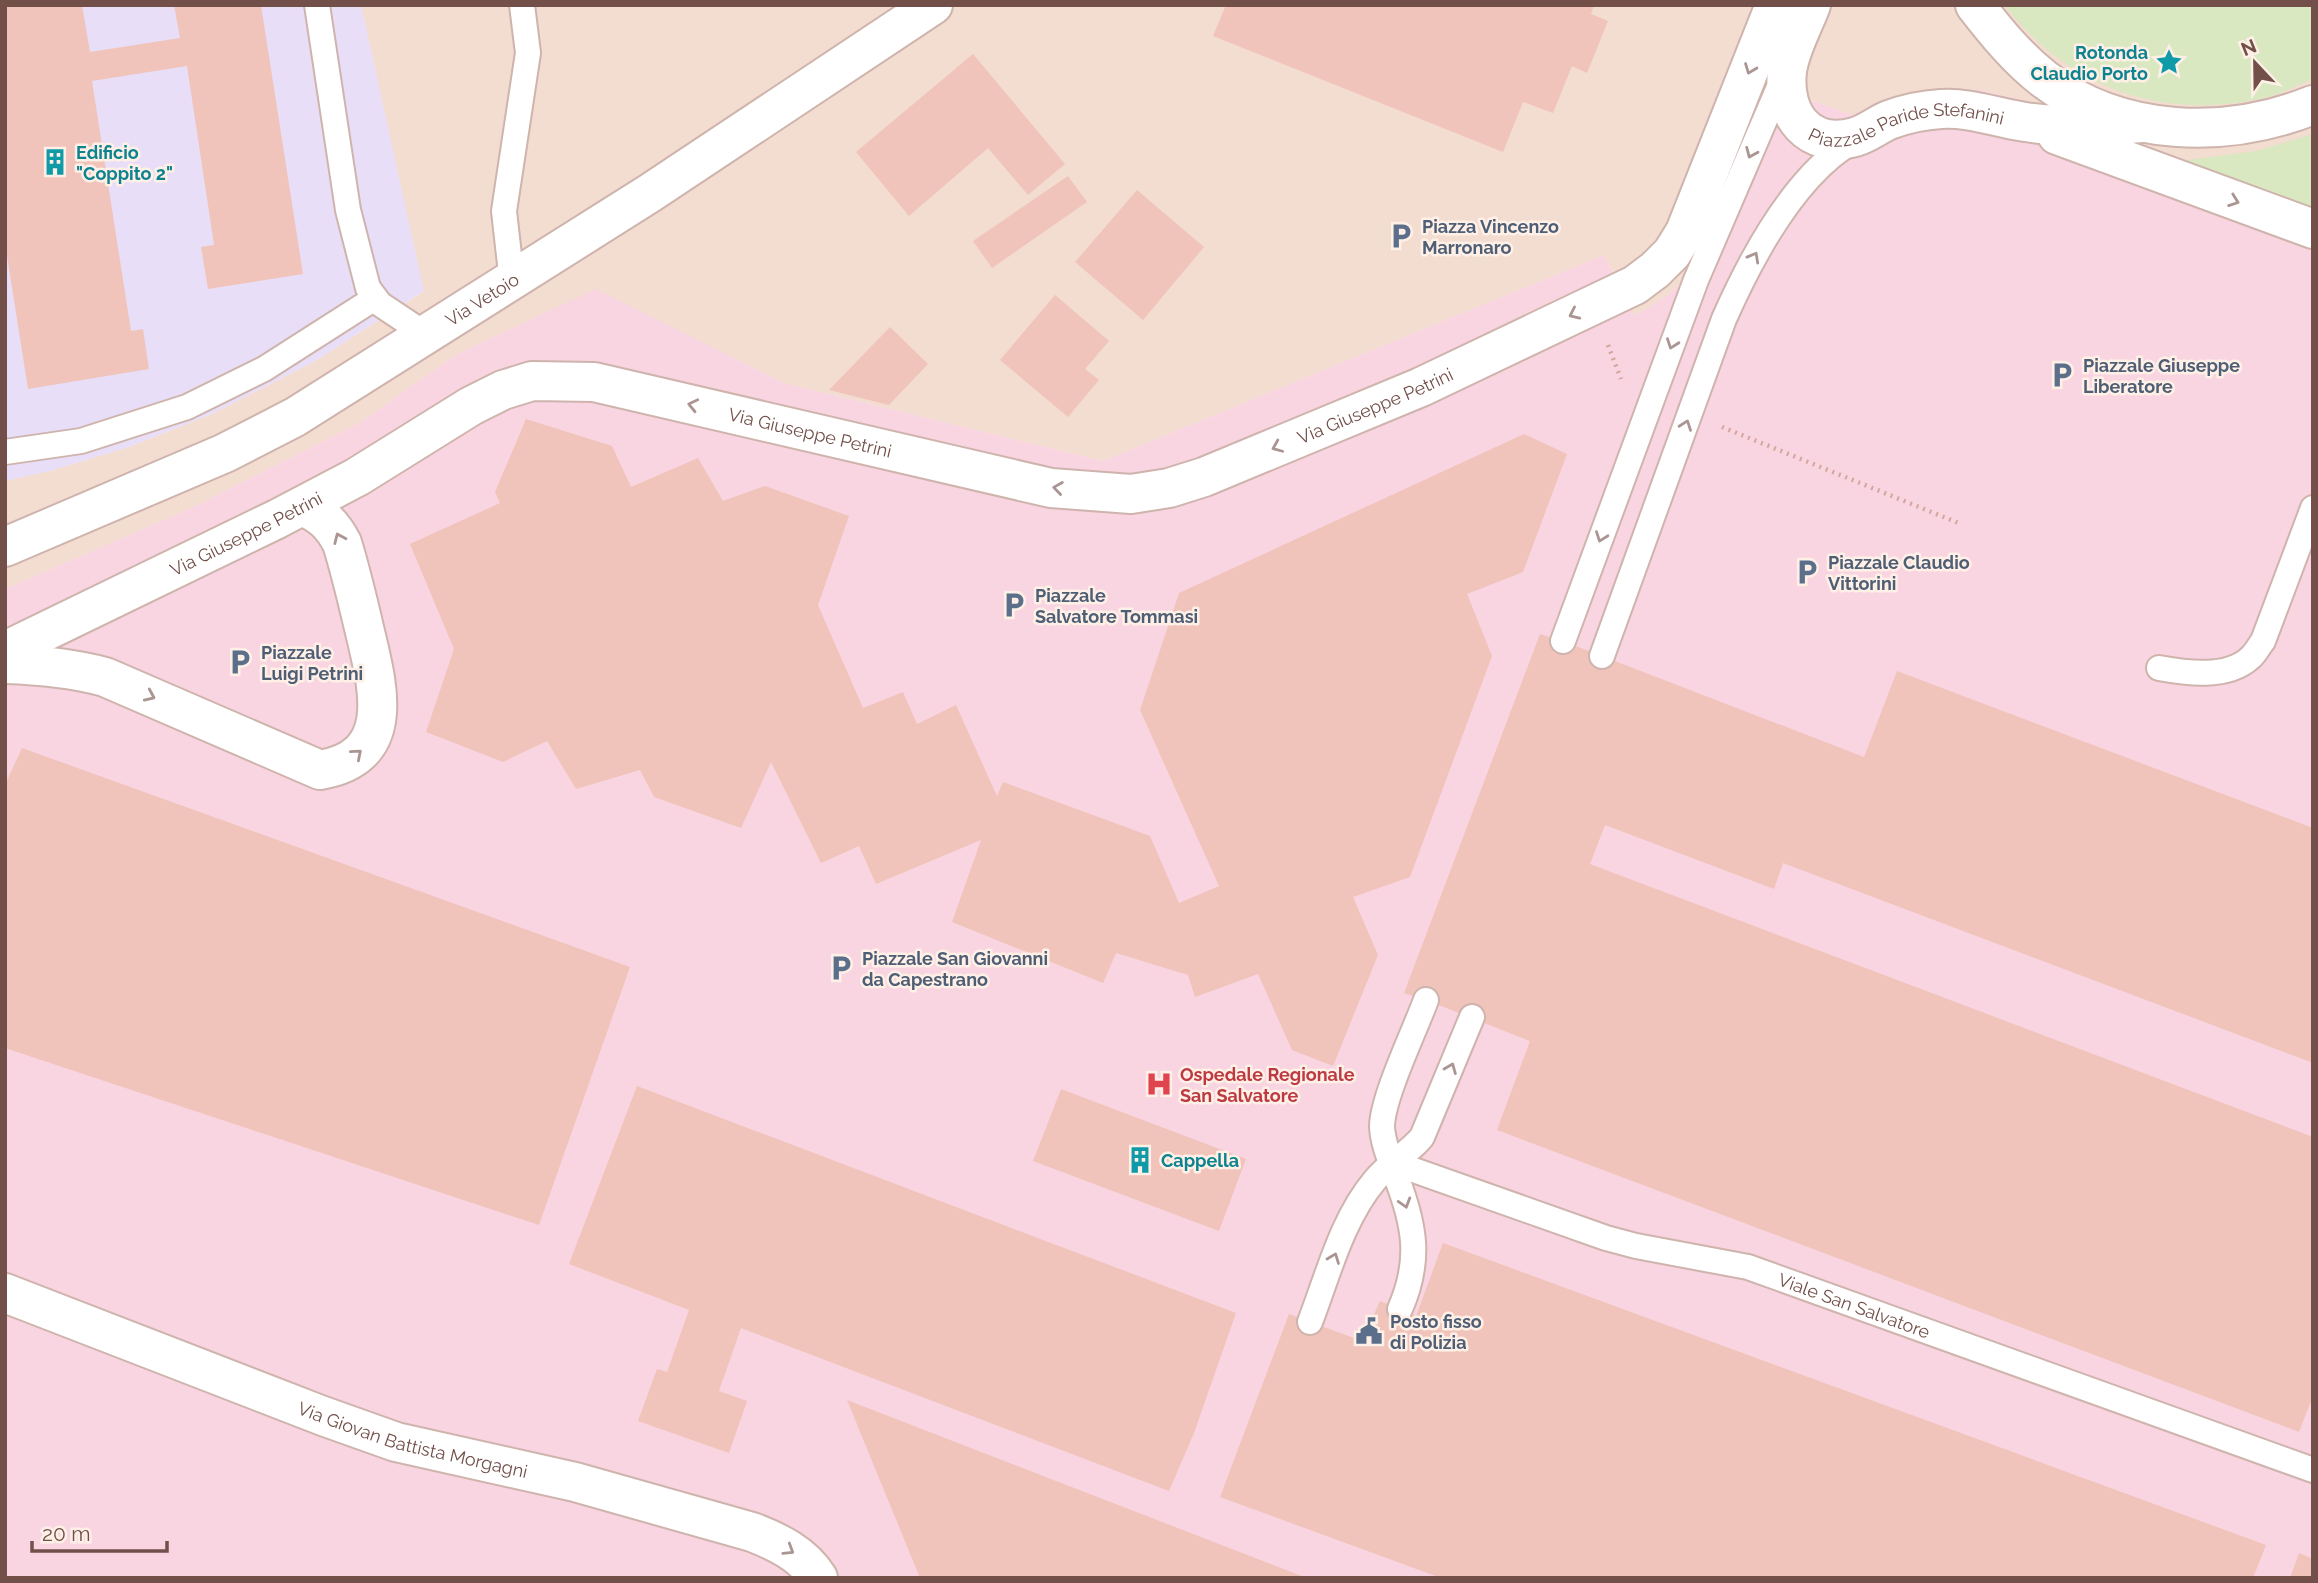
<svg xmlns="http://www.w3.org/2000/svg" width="2318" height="1583" viewBox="0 0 2318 1583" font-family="Raleway,sans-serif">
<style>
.residential{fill:#f3dcd0}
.education{fill:#e9def7}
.medical{fill:#f9d5e1}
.green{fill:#d9e8c1}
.building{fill:#f0c4ba}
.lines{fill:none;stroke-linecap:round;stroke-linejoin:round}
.service-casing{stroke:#ceb4ac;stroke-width:28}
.minor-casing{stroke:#ceb4ac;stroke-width:42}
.tertiary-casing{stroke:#ceb4ac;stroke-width:42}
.path{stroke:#d4a79d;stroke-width:4.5;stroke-dasharray:2 5;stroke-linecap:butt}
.service{stroke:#fff;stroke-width:24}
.minor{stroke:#fff;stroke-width:38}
.tertiary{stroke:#fff;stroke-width:38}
.oneway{stroke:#aa9592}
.labels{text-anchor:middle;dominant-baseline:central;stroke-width:5;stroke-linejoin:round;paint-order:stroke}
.culture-label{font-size:18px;font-weight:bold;fill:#0d838f;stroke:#fff0e7;text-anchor:start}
.street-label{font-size:18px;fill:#724f49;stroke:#fff0e7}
.service-label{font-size:18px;font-weight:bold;fill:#4e5e75;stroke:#fff0e7;text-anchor:start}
.health-label{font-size:18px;font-weight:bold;fill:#be3a42;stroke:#fff0e7;text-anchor:start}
</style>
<rect width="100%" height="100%" fill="#fbece1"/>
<path class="residential" d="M361,5h1952v205l-290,-110 -43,-10 -46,-1 -29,5 -50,22 -91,-33 -78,195 -18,17 -33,21 -31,-61 -501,206 -319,-78 -188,-93 -139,64 -96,68 -167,85 -189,82v-108l45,-10 79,-24 83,-33 105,-54 106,-68z"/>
<path class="education" d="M5,5h356l63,286 -107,69 -105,54 -83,33 -79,24 -45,10z"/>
<path class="medical" d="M1764,83l91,33 50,-22 29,-5 46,1 43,10 290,110v1368h-2308v-989l189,-82 167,-85 96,-68 139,-65 188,94 319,78 501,-206 31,61 33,-21 18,-17z"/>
<path class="green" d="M2004,5h309v74c-15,6 -30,14 -45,18 -105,25 -198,-8 -264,-92z
M2313,134v76l-132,-49 75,-10z"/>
<path class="building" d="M5,5h77l8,47 90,-14 -6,-33h87l42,269 -95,15 -7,-42 13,-2 -27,-179 -95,15 39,250 12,-2 6,40 -121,20 -23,-146z
M1226,5h368l-3,9 17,7 -21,52 -15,-7 -19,47 -30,-11 -20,50 -290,-116z
M973,54l92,110 -37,31 -40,-47 -79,68 -53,-64z
M1068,176l19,26 -95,66 -19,-27z
M1137,190l67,57 -61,73 -68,-58z
M1055,295l54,46 -24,28 14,11 -31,37 -68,-57z
M890,327l38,37 -39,41 -60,-15z
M526,419l86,27 19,41 67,-29 25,43 42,-15 84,30 -31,89 45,103 40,-16 14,32 39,-19 41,91 6,-14 147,54 29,67 40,-17 -79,-176 39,-117 345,-159 43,20 -44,118 -56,22 25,62 -82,221 -57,20 25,58 -45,111 -41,-16 -34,-76 -63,23 -7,-22 -72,-22 -13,30 -151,-61 29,-82 -105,44 -17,-38 -38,17 -50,-101 -30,66 -87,-31 -14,-27 -64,19 -29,-48 -44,21 -77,-30 28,-83 -44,-105 90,-41 -5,-11z
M1540,634l23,7 301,116 33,-86 416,157v235l-530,-200 -9,26 -169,-64 -15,39 723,273v259l-14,36 -802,-302 33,-89 -104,-41 -22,-7z
M22,748l608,219 -91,258 -534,-177v-263z
M637,1086l599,227 -42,120 -25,58 -428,-163 -22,63 28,10 -18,52 -91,-32 19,-52 10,3 22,-62 -120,-46z
M1061,1089l185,70 -27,72 -186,-70z
M1443,1243l823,302 -13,33h-812l-221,-81 69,-183 73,27 18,-40 36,15z
M847,1400l460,178h-387z
M2299,1553l14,6v19h-23z"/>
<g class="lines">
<defs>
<g id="service">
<path d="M317,5l31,205 20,78 12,16 48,32"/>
<path d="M512,282l-8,-71 24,-158 -6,-48"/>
<path d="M5,452l76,-11 106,-34 77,-38 111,-71"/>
<path d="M1563,641l133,-361 87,-202"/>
<path d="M1602,656l122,-337c27,-61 72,-146 131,-179"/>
<path d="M2159,668c27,5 68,11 91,-10 5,-4 9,-12 13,-17l50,-133"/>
<path id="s1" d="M1391,1162l215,76 30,8 112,21 565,203"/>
<path d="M1400,1309c21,-48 15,-83 -3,-130 -6,-17 -14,-34 -15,-52 0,-29 33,-97 44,-127"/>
<path d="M1310,1322c18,-47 32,-103 65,-142 15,-18 33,-26 47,-43l50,-120"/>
</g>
<g id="minor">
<path id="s2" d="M1811,5c-8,21 -21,44 -24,66 -5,44 22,79 68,66 13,-4 22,-12 34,-17 16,-6 35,-10 52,-11 28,-2 56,9 84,13 39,6 77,4 117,1"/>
<path d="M2057,135l256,94"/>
<path id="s3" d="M5,651l272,-132 80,-42 114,-71 32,-16 29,-9 62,1 457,106 80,6 38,-6 35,-11 217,-90 214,-102 20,-15 17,-17 13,-21 90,-227"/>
<path d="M5,664c34,1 67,4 100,13l215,93c78,-13 58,-83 45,-138 -7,-30 -14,-60 -23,-89 -10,-19 -20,-28 -39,-37"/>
<path id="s4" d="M5,1293l318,123 73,26 179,40 177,50c26,10 51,22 66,46"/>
</g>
<g id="tertiary">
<path d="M1975,5c21,27 42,53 69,74 77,58 182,61 269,26"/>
<path id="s5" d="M5,547l220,-94 70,-36 355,-224 283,-188"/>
</g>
</defs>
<use href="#service" class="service-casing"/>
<use href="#minor" class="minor-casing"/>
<use href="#tertiary" class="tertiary-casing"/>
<path class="path" d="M1608,345l13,34
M1722,427l239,97"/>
<use href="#service" class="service"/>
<use href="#minor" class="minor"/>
<use href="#tertiary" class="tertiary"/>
</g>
<defs><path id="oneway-chevron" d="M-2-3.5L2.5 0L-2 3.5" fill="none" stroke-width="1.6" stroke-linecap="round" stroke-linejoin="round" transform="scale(1.75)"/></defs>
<g class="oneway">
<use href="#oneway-chevron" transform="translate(1750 69) rotate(111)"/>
<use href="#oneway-chevron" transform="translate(1751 153) rotate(113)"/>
<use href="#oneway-chevron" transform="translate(2234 201) rotate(20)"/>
<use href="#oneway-chevron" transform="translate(1754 257) rotate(-61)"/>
<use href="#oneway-chevron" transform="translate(1574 314) rotate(155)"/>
<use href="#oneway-chevron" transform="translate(1672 344) rotate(110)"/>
<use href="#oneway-chevron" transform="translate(693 405) rotate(-167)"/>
<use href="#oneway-chevron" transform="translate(1686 425) rotate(-70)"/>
<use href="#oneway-chevron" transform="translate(1277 447) rotate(157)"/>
<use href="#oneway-chevron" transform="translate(1058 488) rotate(-172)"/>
<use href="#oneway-chevron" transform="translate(1601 537) rotate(110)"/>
<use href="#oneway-chevron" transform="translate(339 538) rotate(-114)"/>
<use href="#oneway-chevron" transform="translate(150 696) rotate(24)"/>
<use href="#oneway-chevron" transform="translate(357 754) rotate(-41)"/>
<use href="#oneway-chevron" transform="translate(1451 1068) rotate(-68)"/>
<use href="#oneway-chevron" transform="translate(1405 1203) rotate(73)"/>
<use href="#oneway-chevron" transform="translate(1334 1258) rotate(-69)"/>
<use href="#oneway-chevron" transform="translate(789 1550) rotate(32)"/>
</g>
<defs>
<symbol id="sight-bare" viewBox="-9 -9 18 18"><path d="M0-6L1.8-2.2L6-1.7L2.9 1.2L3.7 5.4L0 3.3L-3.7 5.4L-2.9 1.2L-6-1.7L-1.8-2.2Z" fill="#0f9aa8" stroke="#fff0e7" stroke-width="2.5" paint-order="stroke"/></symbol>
<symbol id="building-bare" viewBox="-9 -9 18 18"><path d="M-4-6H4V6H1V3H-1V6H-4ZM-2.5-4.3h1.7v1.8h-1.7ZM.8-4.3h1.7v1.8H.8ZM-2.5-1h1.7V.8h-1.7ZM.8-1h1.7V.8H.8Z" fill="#0f9aa8" stroke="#fff0e7" stroke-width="2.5" paint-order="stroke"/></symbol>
<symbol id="parking-bare" viewBox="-9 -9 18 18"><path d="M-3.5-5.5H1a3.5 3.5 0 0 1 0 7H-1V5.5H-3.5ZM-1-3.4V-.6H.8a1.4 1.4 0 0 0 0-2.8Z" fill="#5c6f8a" stroke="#fff0e7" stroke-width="2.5" paint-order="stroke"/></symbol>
<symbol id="hospital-bare" viewBox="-9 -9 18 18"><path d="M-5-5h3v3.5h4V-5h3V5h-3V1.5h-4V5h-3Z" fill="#e0444e" stroke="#fff0e7" stroke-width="2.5" paint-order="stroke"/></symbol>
<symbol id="civic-bare" viewBox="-9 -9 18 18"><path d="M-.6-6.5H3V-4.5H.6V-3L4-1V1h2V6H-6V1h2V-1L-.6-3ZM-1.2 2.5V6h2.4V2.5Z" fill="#5c6f8a" stroke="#fff0e7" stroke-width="2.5" paint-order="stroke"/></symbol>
</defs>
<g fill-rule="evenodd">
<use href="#sight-bare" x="2150" y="43" width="38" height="38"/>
<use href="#building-bare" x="36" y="143" width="38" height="38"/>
<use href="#parking-bare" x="1382" y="217" width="38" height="38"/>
<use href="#parking-bare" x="2043" y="356" width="38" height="38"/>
<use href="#parking-bare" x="1788" y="553" width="38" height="38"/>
<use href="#parking-bare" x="995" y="586" width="38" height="38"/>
<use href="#parking-bare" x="221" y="643" width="38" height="38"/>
<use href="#parking-bare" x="822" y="949" width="38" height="38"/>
<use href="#hospital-bare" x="1140" y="1065" width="38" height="38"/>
<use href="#building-bare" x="1121" y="1141" width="38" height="38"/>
<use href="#civic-bare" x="1350" y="1312" width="38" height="38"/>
</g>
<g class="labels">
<g class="culture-label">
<text x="2148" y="52" text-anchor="end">Rotonda<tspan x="2148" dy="21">Claudio Porto</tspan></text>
<text x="76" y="152">Edificio<tspan x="76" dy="21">"Coppito 2"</tspan></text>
<text x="1161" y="1160">Cappella</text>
</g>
<g class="street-label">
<text stroke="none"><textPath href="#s2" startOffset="240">Piazzale Paride Stefanini</textPath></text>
<text stroke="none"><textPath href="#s5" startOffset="539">Via Vetoio</textPath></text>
<text stroke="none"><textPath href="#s3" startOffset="1465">Via Giuseppe Petrini</textPath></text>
<text stroke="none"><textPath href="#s3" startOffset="877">Via Giuseppe Petrini</textPath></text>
<text stroke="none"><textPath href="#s3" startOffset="268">Via Giuseppe Petrini</textPath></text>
<text stroke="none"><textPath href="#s1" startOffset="486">Viale San Salvatore</textPath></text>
<text stroke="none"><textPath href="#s4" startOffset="434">Via Giovan Battista Morgagni</textPath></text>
</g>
<g class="service-label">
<text x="1422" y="226">Piazza Vincenzo<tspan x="1422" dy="21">Marronaro</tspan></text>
<text x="2083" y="365">Piazzale Giuseppe<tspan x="2083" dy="21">Liberatore</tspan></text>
<text x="1828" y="562">Piazzale Claudio<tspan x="1828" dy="21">Vittorini</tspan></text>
<text x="1035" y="595">Piazzale<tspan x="1035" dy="21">Salvatore Tommasi</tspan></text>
<text x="261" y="652">Piazzale<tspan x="261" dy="21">Luigi Petrini</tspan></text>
<text x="862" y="958">Piazzale San Giovanni<tspan x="862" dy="21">da Capestrano</tspan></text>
<text x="1390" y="1321">Posto fisso<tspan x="1390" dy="21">di Polizia</tspan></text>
</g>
<g class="health-label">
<text x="1180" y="1074">Ospedale Regionale<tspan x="1180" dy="21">San Salvatore</tspan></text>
</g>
</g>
<rect width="2318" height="1583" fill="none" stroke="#724f49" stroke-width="14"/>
<g transform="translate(2255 63) rotate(338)" stroke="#fff0e7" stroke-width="5" paint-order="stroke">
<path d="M0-5L12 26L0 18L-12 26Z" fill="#724f49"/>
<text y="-10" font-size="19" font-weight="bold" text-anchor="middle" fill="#724f49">N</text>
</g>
<path d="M32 1541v10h135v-10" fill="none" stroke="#724f49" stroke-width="3.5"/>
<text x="42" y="1541" font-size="21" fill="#724f49" stroke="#fff0e7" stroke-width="5" paint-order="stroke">20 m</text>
</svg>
